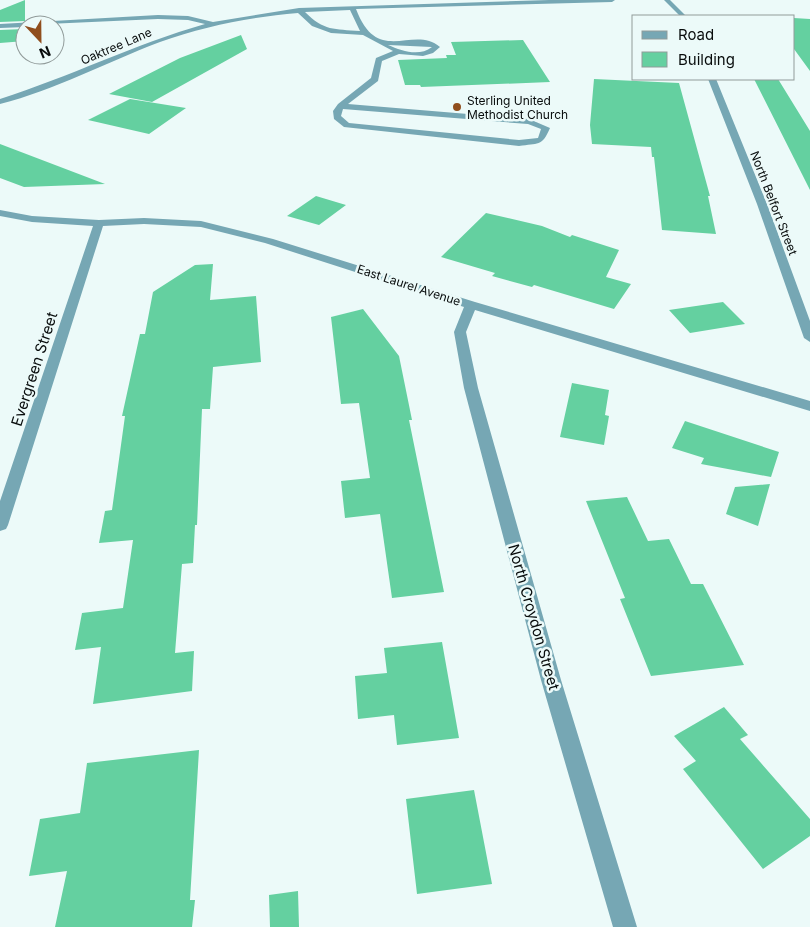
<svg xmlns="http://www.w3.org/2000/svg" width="810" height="927" viewBox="0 0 810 927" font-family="Inter,sans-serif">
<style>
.building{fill:#64d0a0}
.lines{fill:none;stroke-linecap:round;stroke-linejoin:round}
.minor{fill:#76a7b4;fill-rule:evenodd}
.poi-dot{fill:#904e1d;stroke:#ecfaf9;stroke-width:2}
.labels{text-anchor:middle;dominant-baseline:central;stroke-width:5;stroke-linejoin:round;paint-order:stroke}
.far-street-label{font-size:12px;fill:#080c0c;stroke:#ecfaf9}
.far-poi-label{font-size:12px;fill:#080c0c;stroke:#ecfaf9;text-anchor:start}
.street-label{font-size:15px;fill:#080c0c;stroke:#ecfaf9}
</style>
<rect width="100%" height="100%" fill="#ecfaf9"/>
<path class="building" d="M25,0v21l-25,1v-12z
M794,18l16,1v52l-16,-22z
M25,29v12l-25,2v-13z
M241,35l6,14 -95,53 -43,-8 71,-36z
M523,40l27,42 -129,5 -1,-2h-15l-7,-25 49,-2 -1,-3h10l-5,-13z
M594,79l85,4 31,113h-2l8,38 -54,-4 -8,-73h-2l-1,-10 -59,-3 -2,-19z
M754,79h24l32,52v59z
M130,99l56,9 -37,26 -61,-14z
M0,144l105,40 -81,3 -24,-9z
M316,196l30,9 -27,20 -32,-9z
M486,213l56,13 28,11 2,-2 47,15 -13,27 25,7 -17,25 -80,-24 -2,2 -40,-11 3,-3 -54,-16z
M213,264l-3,36 46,-4 5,66 -48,5 -3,42h-8l-5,116h-2l-2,38 -11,1 -7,89 19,-2 -2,40 -99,13 8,-57 -26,3 7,-37 41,-5 10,-68 -34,3 6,-32 7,-1 13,-94h-3l18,-82h5l8,-42 42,-27z
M723,302l22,22 -55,9 -21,-23z
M363,309l36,47 13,64h-3l35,172 -52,6 -12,-84 -35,4 -4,-37 29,-3 -11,-75 -18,1 -10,-87z
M572,383l37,7 -4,25 4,1 -5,29 -44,-8z
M685,421l94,31 -8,25 -70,-13 3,-6 -32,-10z
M770,484l-12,42 -32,-12 9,-27z
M627,497l21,44 21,-2 22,45h12l41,81 -93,11 -31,-77 5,-1 -39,-97z
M442,642l17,96 -62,7 -3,-30 -36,4 -3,-43 32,-3 -3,-25z
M724,707l24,28 -8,4 70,80v17l-47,33 -80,-100 13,-8 -22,-25z
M199,750l-9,150h5l-3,27h-137l12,-56 -38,5 11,-57 40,-6 7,-50z
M474,790l18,94 -75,10 -11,-95z
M298,891l1,36h-29l-1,-32z"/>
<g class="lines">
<path class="minor" d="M549,0h66l-3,2 -256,7c22,58 57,15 84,38l-7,6 -10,3 -24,-2 -17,7 -4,20 -30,23 181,15 21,9c-8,19 -12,15 -31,18l-175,-19 -10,-8 -1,-8 5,-7 33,-26 5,-20 17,-7 -30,-16 -32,-2 -19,-7 -14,-13c-47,4 -93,13 -138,29 -53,20 -105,48 -160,62v-5c69,-22 135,-55 205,-75l-17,-4 -30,-1 -133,6v2l-25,1v-4l158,-9 30,1 25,6 86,-14zM350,10l10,21c-26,-2 -36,0 -55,-19zM388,45l44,2c-13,10 -30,4 -44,-2zM343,109l185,15 13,5 -3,9 -19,2 -170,-17 -8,-7z
M664,0h6l16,16h-6z
M708,79h8l51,125 43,117v21l-6,-4 -47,-134z
M0,210l32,6 67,4 45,-2 57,3 72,18 202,63 335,99v10l-335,-101 -9,22 12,56 83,292 76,247h-24l-72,-247 -77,-292 -10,-56 10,-25 -199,-64 -64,-16 -57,-3 -41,2 -95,299 -2,4 -6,2v-30l93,-275 -61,-4 -32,-6z"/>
</g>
<circle class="poi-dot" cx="457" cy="107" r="5"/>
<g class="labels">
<g class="far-street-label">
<text transform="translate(116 46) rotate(-23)">Oaktree Lane</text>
<text transform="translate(774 203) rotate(69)">North Belfort Street</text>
<text transform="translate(409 285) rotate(18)">East Laurel Avenue</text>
</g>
<g class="far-poi-label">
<text x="467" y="100">Sterling United<tspan x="467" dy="14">Methodist Church</tspan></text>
</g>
<g class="street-label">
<text transform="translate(34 369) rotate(-72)">Evergreen Street</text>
<text transform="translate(534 617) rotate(74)">North Croydon Street</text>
</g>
</g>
<rect x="632" y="15" width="162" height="65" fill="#ecfaf9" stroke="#919b9a"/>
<rect x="642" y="31" width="25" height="8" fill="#76a7b4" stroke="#919b9a"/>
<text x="678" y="40" font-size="15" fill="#080c0c">Road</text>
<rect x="642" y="52" width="25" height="15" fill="#64d0a0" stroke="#919b9a"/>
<text x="678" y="65" font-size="15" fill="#080c0c">Building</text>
<g transform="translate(40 40) rotate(158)"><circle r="24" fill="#ecfaf9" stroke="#919b9a"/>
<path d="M0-4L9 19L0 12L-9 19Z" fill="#904e1d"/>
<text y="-8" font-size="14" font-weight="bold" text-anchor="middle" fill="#080c0c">N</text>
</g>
</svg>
